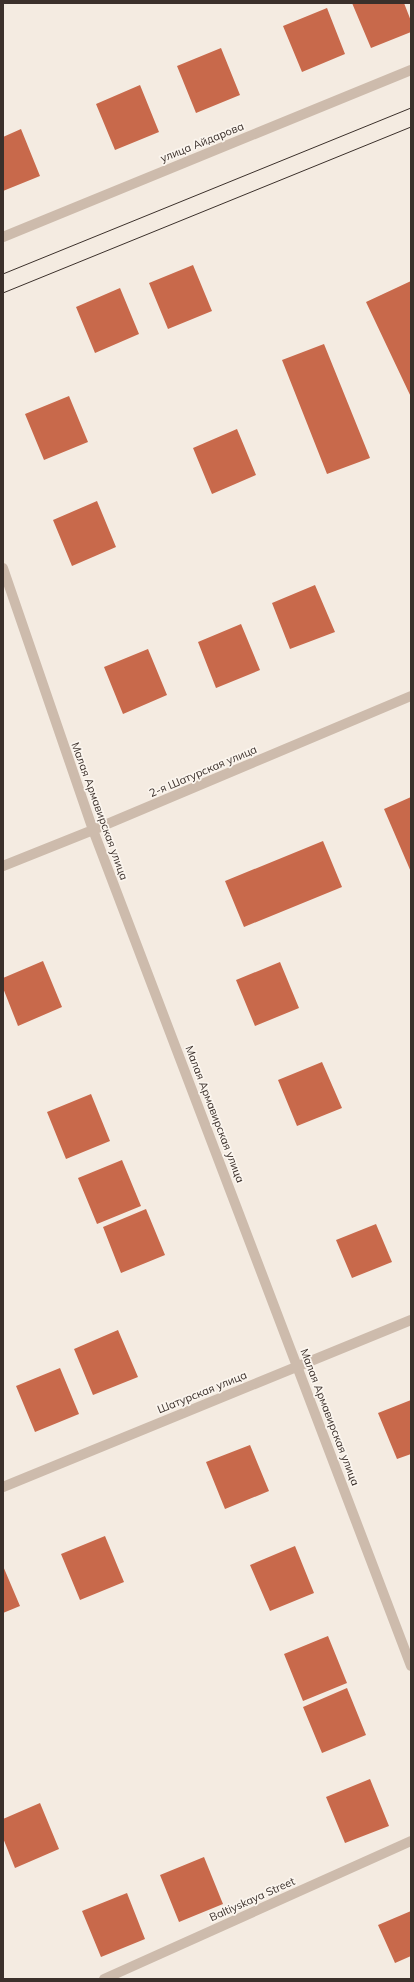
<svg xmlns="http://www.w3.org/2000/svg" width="414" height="1982" viewBox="0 0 414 1982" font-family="Mulish,sans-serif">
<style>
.building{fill:#c8694b}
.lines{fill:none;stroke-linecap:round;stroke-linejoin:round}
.minor{stroke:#cdbbac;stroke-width:10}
.tram{stroke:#3b302b;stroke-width:1}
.labels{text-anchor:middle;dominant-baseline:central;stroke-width:3.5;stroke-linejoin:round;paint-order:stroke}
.street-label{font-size:11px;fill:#3b302b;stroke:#fbf5ee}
</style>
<rect width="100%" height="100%" fill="#f4ebe1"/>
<path class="building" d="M352,3h52l7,18v11l-40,16z
M327,8l18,46 -43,18 -19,-46z
M221,48l19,47 -44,18 -19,-47z
M140,85l19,47 -44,18 -19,-46z
M21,129l19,47 -37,15v-54z
M193,265l19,46 -44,18 -19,-46z
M411,281v116l-45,-95z
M120,288l19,46 -44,19 -19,-46z
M324,344l46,114 -43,16 -45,-114z
M69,396l19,46 -44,18 -19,-46z
M237,429l19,46 -44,19 -19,-46z
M97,501l19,46 -44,19 -19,-46z
M315,585l20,47 -45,17 -18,-46z
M241,624l19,46 -44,18 -18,-46z
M148,649l19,46 -44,19 -19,-47z
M411,797v75l-27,-63z
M323,841l19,46 -98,40 -19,-46z
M43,961l19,46 -44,19 -15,-38v-10z
M280,962l19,46 -44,18 -19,-46z
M322,1062l20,46 -45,18 -19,-46z
M91,1094l19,47 -44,18 -19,-47z
M122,1160l19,46 -44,18 -19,-46z
M146,1209l19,46 -44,18 -18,-46z
M376,1224l16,38 -40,16 -16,-38z
M118,1330l20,47 -45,18 -19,-46z
M60,1368l19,46 -44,18 -19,-46z
M411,1400v54l-14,5 -19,-46z
M250,1445l19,46 -44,18 -19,-47z
M105,1536l19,46 -44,18 -19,-46z
M295,1546l19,47 -44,18 -20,-46z
M3,1566l17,40 -17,7z
M328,1636l19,47 -44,18 -19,-47z
M347,1688l19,47 -44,18 -19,-46z
M370,1779l19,47 -44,17 -19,-46z
M40,1803l19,46 -44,19 -12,-30v-19z
M204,1857l19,47 -44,18 -19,-47z
M127,1893l18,46 -44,18 -19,-46z
M411,1911v45l-16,7 -17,-38z"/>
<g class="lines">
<path class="minor" d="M3,237l408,-167
M3,568l90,262 318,836
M3,866l90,-36 318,-134
M3,1487l408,-167
M104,1979l307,-138"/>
<path class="tram" d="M3,274l408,-166
M3,293l408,-166"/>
</g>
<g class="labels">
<g class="street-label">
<text transform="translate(202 142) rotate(-22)">улица Айдарова</text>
<text transform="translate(203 771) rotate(-23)">2-я Шатурская улица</text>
<text transform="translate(100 811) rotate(70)">Малая Армавирская улица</text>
<text transform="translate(215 1114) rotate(69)">Малая Армавирская улица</text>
<text transform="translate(202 1392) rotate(-22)">Шатурская улица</text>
<text transform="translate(330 1417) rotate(69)">Малая Армавирская улица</text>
<text transform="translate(252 1899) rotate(-24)">Baltiyskaya Street</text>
</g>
</g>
<rect width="414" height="1982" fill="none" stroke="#3b302b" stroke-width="8"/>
</svg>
